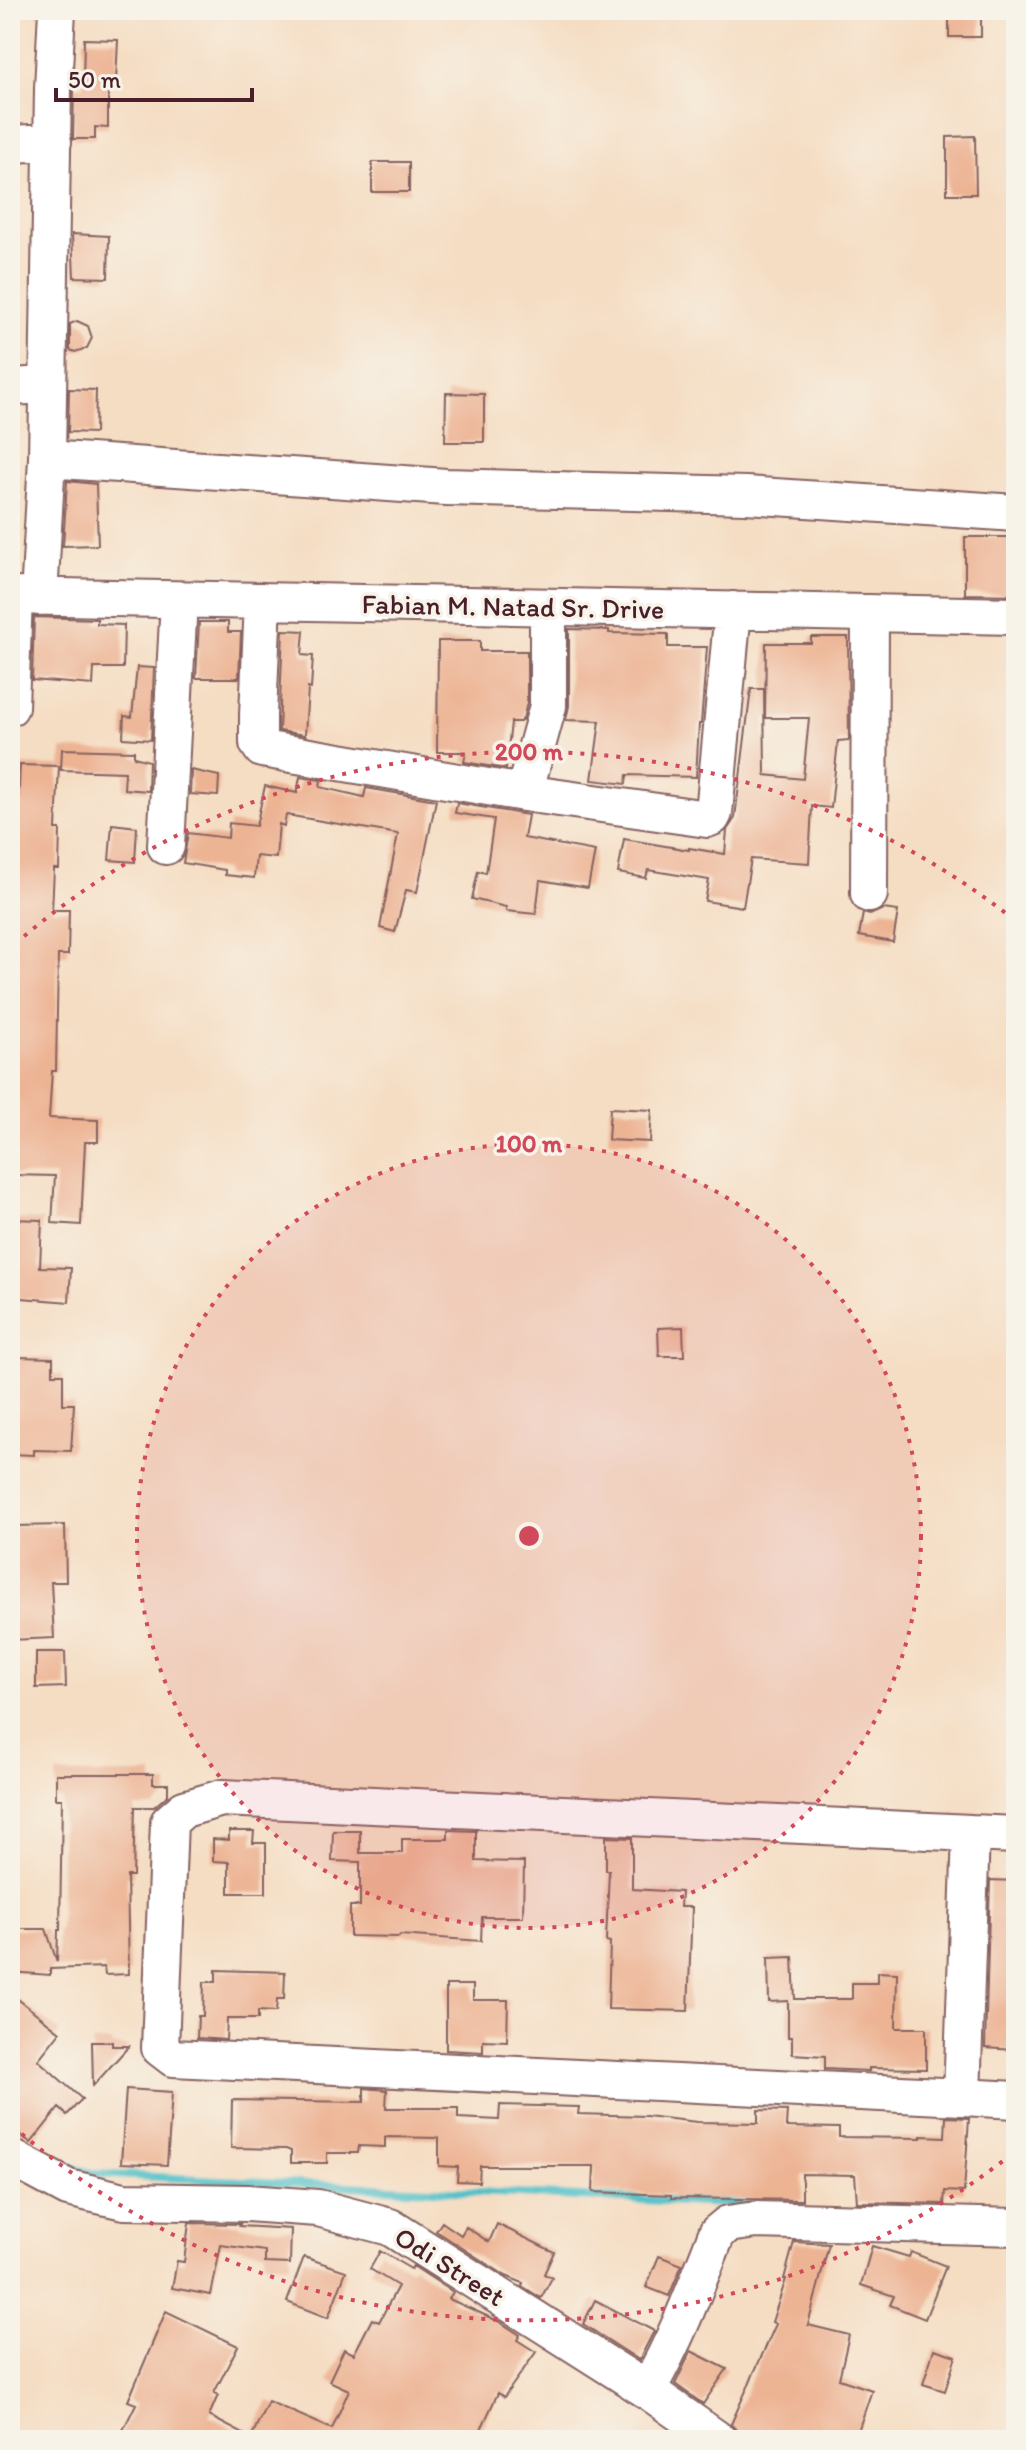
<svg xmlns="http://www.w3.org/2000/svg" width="1026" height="2450" viewBox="0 0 1026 2450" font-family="Itim,sans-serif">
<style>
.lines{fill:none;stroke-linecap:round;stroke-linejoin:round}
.stream{stroke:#53c1c9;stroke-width:8}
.building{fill:#edb494}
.minor-casing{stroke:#866260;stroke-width:40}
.minor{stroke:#fff;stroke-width:36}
.ring{fill:none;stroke:#d1495b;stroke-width:4;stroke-dasharray:4 8}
.labels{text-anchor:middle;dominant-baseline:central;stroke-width:7;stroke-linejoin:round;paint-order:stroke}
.street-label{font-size:28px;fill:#4a1f2b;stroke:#f7f3e8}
.centre{fill:#d1495b;stroke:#f7f3e8;stroke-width:4}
.ring-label{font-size:24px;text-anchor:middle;font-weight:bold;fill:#d1495b;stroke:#f7f3e8;stroke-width:7;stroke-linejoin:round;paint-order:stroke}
</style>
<rect width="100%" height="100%" fill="#f7f3e8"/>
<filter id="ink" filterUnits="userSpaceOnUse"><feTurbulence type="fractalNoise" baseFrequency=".0125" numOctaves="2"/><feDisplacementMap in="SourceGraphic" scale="16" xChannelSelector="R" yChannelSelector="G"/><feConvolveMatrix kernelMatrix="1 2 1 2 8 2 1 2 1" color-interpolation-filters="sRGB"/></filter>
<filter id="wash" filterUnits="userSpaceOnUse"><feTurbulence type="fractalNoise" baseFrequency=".006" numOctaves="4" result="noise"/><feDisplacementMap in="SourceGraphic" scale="32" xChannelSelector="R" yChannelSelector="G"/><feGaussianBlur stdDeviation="1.8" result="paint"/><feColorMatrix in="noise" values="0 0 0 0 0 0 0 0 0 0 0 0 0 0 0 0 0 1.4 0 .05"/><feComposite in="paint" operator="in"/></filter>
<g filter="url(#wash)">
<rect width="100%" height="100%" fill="#f5ddc3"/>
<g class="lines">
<path class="stream" d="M10,2135l46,27 38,12 654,31"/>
</g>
<g id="blocks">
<path class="building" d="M949,10h32v27h-32z
M84,39l34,1 -2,41 -8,-1v48l-13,-1v12h-22l1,-53h9z
M975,136l1,58h-29v-57z
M372,162h37v30h-37z
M72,234l37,2 -1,42 -34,-1z
M77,321l11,5 4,12 -5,10 -12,4 -5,-2v-26z
M69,389l27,1 -1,43 -27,-1z
M446,393l38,1v48h-39z
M67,481l29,3 2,61 -35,1z
M965,537h46v35h5v23l-51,-1z
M34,617l63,2v5l27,1 -1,43h-29l-1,17 -61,-5z
M199,622h29v10h13l-2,46h-43z
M569,629l40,1v3l59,1v13h39l-6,77h-2l-3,53 -69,-2 -1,9 -34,-4 8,-59 -34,-1 3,-14z
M283,630l21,1 -2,24 11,1 -2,33 -3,-1 -3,47 -26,-4z
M811,637h37l1,103 -11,1 -7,67 -19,-2 -3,57 -58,-4 -8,48 -38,-6 4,-21 -61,-10 -2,8 -28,-5 6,-34 65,11v-2l36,6 2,-24 8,-12 16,-129h13l1,86 38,4 6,-61h-44l1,-75h45z
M438,641h42v10h47v52l-4,16 -3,3h-9l-5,47 -42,-7 2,-10h-29z
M137,667l17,1 -3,72 -28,-2 1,-22 8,1z
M62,749l72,2v6l15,4 -1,30 -24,-2 1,-17 -64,-2z
M20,765l39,1 -3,63h4l-1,40h-5l-2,41h17l-1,45h-10l-2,116h-4l-3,47 49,2v22h-13l-4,83 -29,-2 3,-47 -45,-1v-54l5,-93h-5v-201l7,1z
M191,770l28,6 -1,20 -28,-2z
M300,777l21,3 -1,7 44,10 2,-9 70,12 -19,92 -11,-2 -11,42 -15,-4 18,-94 -112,-19 -2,11 -5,-2 -3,34 -20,-2 -2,22 -29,-3v-5l-42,-7 5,-30 40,5 1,-15 27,3 9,-40 32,7z
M457,803l71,12 -4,23 71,13 -7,37 -48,-8 -4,34 -30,-3v-4l-34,-8 6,-28 8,2 8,-54 -39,-6z
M112,824l25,3 -2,35 -26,-2z
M883,909l15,2 -5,31 -34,-6 4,-23 7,2z
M610,1108l42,2 -2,32 -42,-2z
M10,1219l32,1 -2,47 31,1 -2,34 -59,-5z
M683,1327l1,29h-25l-1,-28z
M17,1357l36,1v16h10v30h11l-3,47 -37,-1v5l-24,-1v-69l6,1z
M65,1525l1,57h-15l3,56 -44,2v-90h4v-24z
M36,1652h29l1,35 -30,1z
M56,1774h97v10h15v11l-14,12h-19l-2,69h-6l2,98 -24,1 -1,-8 -54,2v6l-40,-3v-43h36l11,33 1,-32h2l2,-131h-6z
M448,1830l28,1v30l48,1 -1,55h-41l-1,24 -81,-6 -1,2 -49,-1v-30h10v-44l-28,-1 1,-30h27v22h42v-14h46z
M229,1831h25l-1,12h13v50h-37v-31l-16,-1v-22l16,1z
M606,1837l26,1v51l49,3 -1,15h12l-4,104 -80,-2 2,-67 -4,-1 3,-71h-3z
M990,1880l26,1 -2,169 -29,-2z
M793,1957l2,42h57v-16h25v-11l20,1 -1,55h30v41l-57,-1v3l-44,-2v-13l-33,-2v-17h-4v-36l-19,1 -1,-44z
M216,1970l69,2 -1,27h-7l-1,13 -18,-1v8h-31l-1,21 -29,-2 1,-22h5l1,-34h12z
M446,1985h27v15h35l-1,41 -24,-1v12l-37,-2z
M10,1993l50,39 -22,28 44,39 -15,16 -8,-7 -28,35 -21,-17z
M92,2042h20v4h17l-36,40z
M364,2088l23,2 -1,18h72v10l41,2 1,-15 79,2 -1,7 68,2 51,6 61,1v-13l29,1 -1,16 53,1v9l82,1v-2l24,1 1,-20 23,1 -5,74 -19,-1 -1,13 -87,-2 -2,-27 -53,-1v26l-131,-2v-3l-78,-3 1,-26h-114l-1,16 -22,-1 1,-14 -19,-1v-28l-54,-1v10l-26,-1 -1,7h-31v10h-36v-12l-5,-2 -55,-1 1,-48 132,2z
M126,2089l46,3 -5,73 -46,-2z
M442,2222l19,13 5,-8 23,15 8,-18 57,28 -10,22 8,4 -11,20 -19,-12 1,-3 -17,-7 -70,-45z
M189,2223l51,1 -1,2 52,3 -1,35 -25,-1v-12l-44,-6 -10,50 -39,-7 5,-27 7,1z
M794,2242l35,2 -21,81 41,10 -10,44 33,11 -17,50h-116l-2,-9 -6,-7 45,-100 -4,-2 14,-43h-2z
M872,2246l37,11 2,-5 35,14 -21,53 -35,-14 4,-9 -33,-11z
M380,2251l31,18 2,-3 40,26 -4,7 51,23 20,13 -3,5 19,12 -32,45 -6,-4 -22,47h-358l18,-36 -8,-3 38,-90 72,35 -24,47 4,2 -9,21 42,22 17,-37 64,28 17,-39 -20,-9 15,-32 10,5 18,-35 7,3 19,-36 -28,-17z
M659,2256l23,9 -13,31 -23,-9z
M304,2257l42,14 -18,47 -41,-16z
M595,2300l59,31 -15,29 -56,-36z
M934,2349l22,7 -11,35 -22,-7z
M691,2351l36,18 -24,35 -28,-20z"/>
</g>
</g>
<g filter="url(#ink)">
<use href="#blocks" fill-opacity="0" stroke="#866260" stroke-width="2"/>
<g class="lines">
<defs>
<path id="minor" d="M10,144l43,-2
M10,387l37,-2
M47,459l399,28 300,8 270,18
M10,596l1006,20
M39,597l8,-138 6,-370 4,-79
M263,601l-5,114v28l4,6 262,44 183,26 5,-2 2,-4 19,-203
M10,707l4,-111
M524,793l24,-87v-99
M166,846l13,-246
M869,894l1,-281
M971,1833l45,2
M962,2097l9,-264 -749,-35 -38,11 -15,13 -9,226 13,10 789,39 54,3
M10,2157l58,31 56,13 123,2 71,5 72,19 257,163 71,50
M647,2390c29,-50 49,-103 70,-157l11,-9 28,-4 260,7"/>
</defs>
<use href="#minor" class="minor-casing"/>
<use href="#minor" class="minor"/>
</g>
</g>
<circle cx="529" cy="1536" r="392" fill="#d1495b" fill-opacity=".12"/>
<g class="ring">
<circle cx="529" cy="1536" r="392"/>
<path d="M1012 2154A784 784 0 0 1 15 2128M15 944A784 784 0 0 1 1012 918"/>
</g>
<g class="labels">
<g class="street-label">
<text transform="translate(513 606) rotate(1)">Fabian M. Natad Sr. Drive</text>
<text transform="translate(450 2266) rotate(32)">Odi Street</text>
</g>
</g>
<circle cx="529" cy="1536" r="12" class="centre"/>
<g class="ring-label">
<text x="529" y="760">200 m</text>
<text x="529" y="1152">100 m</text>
</g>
<rect width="1026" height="2450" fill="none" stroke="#f7f3e8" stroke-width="40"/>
<path d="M56 88v12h196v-12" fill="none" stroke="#4a1f2b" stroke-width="4"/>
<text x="68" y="88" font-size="24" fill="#4a1f2b" stroke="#f7f3e8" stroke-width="6" paint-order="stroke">50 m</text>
</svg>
